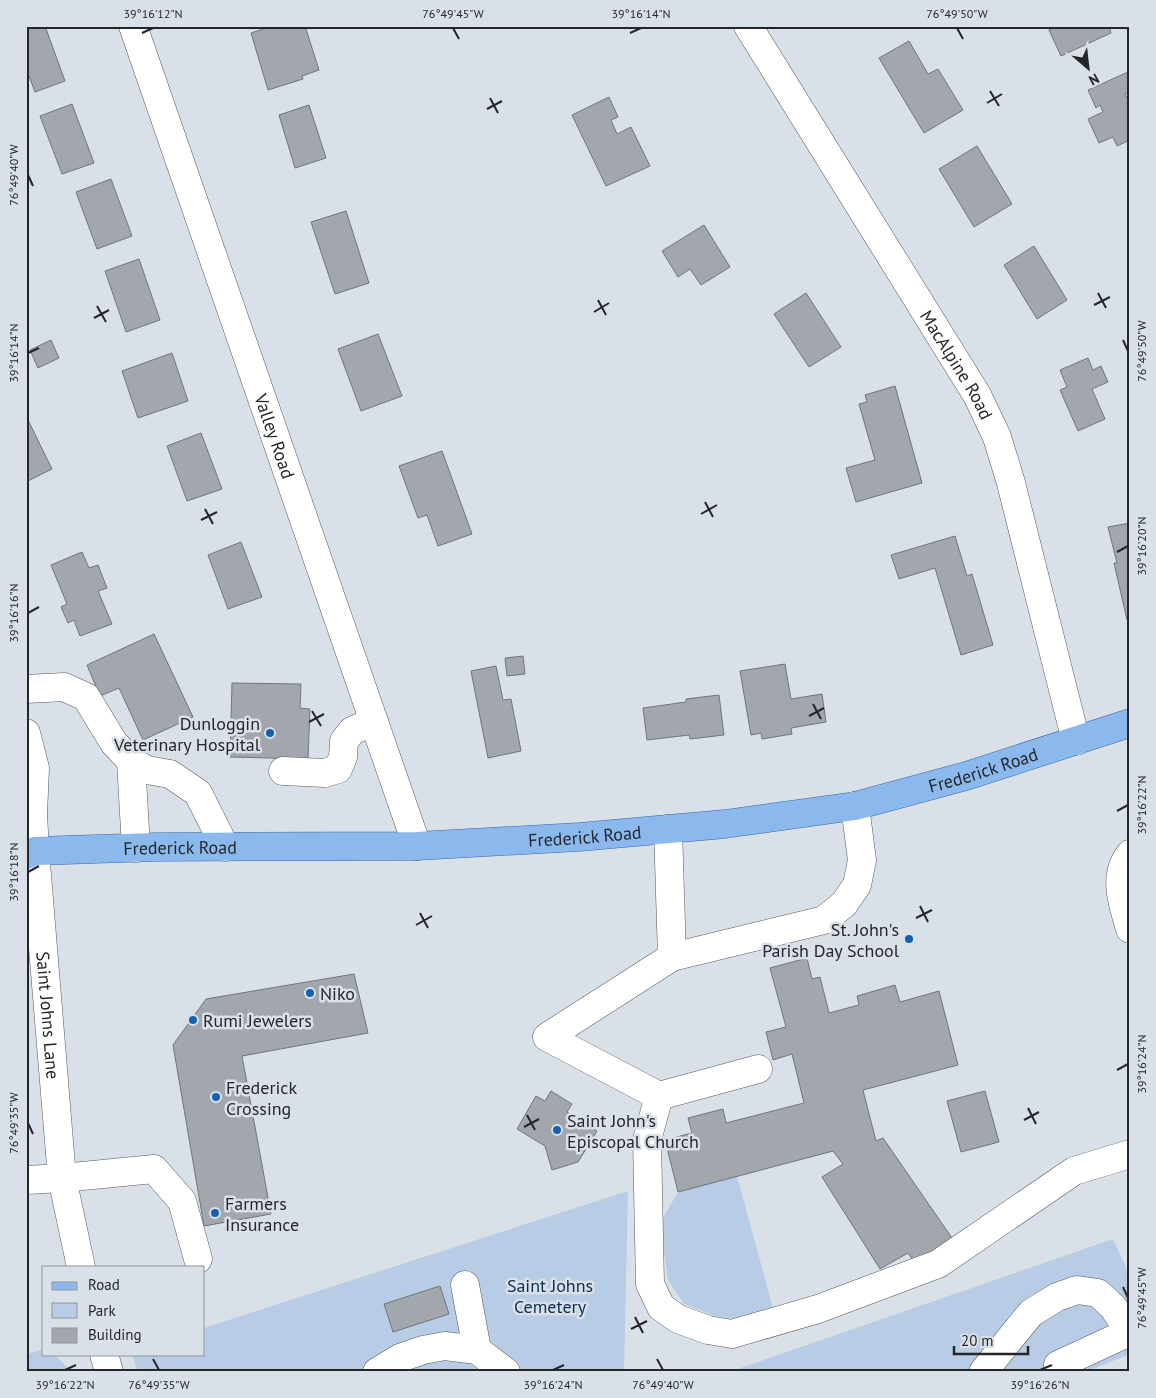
<svg xmlns="http://www.w3.org/2000/svg" width="1156" height="1398" font-family="'PT Sans',sans-serif">
	<style>
		.green { fill: #b8cce5 }
		.building { fill: #a1a7ad; stroke: #6f757b }
		.lines { fill: none; stroke-linecap: round; stroke-linejoin: round }
		.minor-casing { stroke: #54595f; stroke-width: 29 }
		.major-casing { stroke: #3468a2; stroke-width: 29 }
		.minor { stroke: #fff; stroke-width: 28 }
		.major { stroke: #8bb9ee; stroke-width: 28 }
		.ticks { fill: none; stroke: #242629; stroke-width: 2 }
		.poi-dot { fill: #1561b0; stroke: #dae0e8; stroke-width: 2 }
		.labels { text-anchor: middle; dominant-baseline: central; stroke-width: 5; stroke-linejoin: round; paint-order: stroke }
		.street-label { font-size: 18px; fill: #242629; stroke: #dae0e8 }
		.poi-label { font-size: 18px; fill: #242629; stroke: #dae0e8; text-anchor: start }
		.park-label { font-size: 18px; fill: #0c2d53; stroke: #dae0e8 }
		.neatline { fill: none; stroke: #242629; stroke-width: 2 }
		.ticks-label { font-size: 12px; text-anchor: middle; fill: #242629 }
	</style>
	<rect width="100%" height="100%" fill="#dae0e8"/>
	<!-- green -->
	<g class="green">
		<path d="M737,1176l37,136 -40,7 -19,-3 -31,-12 -16,-24 -8,-57 18,-31z"/>
		<path d="M628,1191l-4,181h-486l-6,-18h72v-26z"/>
		<path d="M1113,1239l17,38v77l-45,18h-356z"/>
		<path d="M41,1350l3,1v3c12,0 20,8 25,18h-43v-18z"/>
	</g>
	<!-- building -->
	<g class="building">
		<path d="M35,26h10l20,55 -30,11 -6,-16 -3,1v-48z"/>
		<path d="M272,26h33l14,44 -17,6 1,3 -35,11 -17,-57z"/>
		<path d="M1057,26h52l2,7 -50,23 -12,-26z"/>
		<path d="M909,41l19,33 10,-5 25,41 -39,23 -45,-75z"/>
		<path d="M1128,72l2,3v17l-5,2 5,10v36l-13,6 -4,-9 -14,6 -11,-24 15,-7 -3,-7 -4,3 -8,-18z"/>
		<path d="M609,97l9,20 -7,3 6,14 14,-7 19,39 -44,20 -34,-71z"/>
		<path d="M72,104l22,59 -32,11 -22,-58z"/>
		<path d="M309,105l17,53 -31,10 -16,-53z"/>
		<path d="M977,146l35,58 -38,23 -35,-58z"/>
		<path d="M111,179l21,57 -35,13 -21,-57z"/>
		<path d="M346,211l23,72 -34,11 -24,-72z"/>
		<path d="M704,225l26,42 -29,18 -11,-16 -12,8 -16,-26z"/>
		<path d="M1034,246l33,54 -30,19 -33,-54z"/>
		<path d="M139,259l21,61 -34,12 -21,-61z"/>
		<path d="M806,293l35,54 -32,20 -35,-53z"/>
		<path d="M378,334l24,62 -41,15 -23,-62z"/>
		<path d="M51,340l8,18 -21,10 -8,-18z"/>
		<path d="M172,353l16,48 -50,17 -16,-47z"/>
		<path d="M1088,358l5,12 8,-4 7,16 -16,7 13,30 -27,12 -18,-41 7,-3 -7,-17z"/>
		<path d="M895,386l27,97 -66,19 -10,-34 29,-8 -16,-56 8,-2 -2,-7z"/>
		<path d="M26,416l26,53 -26,13z"/>
		<path d="M201,433l21,56 -35,12 -20,-55z"/>
		<path d="M442,451l30,83 -34,12 -11,-31 -9,3 -19,-52z"/>
		<path d="M1130,523v96l-3,1 -13,-57h3l-9,-36z"/>
		<path d="M955,536l12,40 5,-2 21,71 -32,10 -26,-87 -36,11 -8,-24z"/>
		<path d="M241,542l21,55 -34,12 -20,-54z"/>
		<path d="M82,552l7,16 9,-3 9,23 -9,3 14,33 -32,12 -6,-16 -6,3 -7,-16 6,-3 -16,-39z"/>
		<path d="M154,634l39,83 -50,23 -24,-52 -19,8 -13,-31z"/>
		<path d="M523,656l2,18 -18,2 -2,-18z"/>
		<path d="M785,664l6,35 31,-5 4,28 -35,6 1,6 -30,5 -1,-6 -10,2 -11,-64z"/>
		<path d="M496,666l7,34 8,-1 10,52 -33,7 -17,-87z"/>
		<path d="M232,683l69,1 -1,24 10,1 -2,50 -78,-2z"/>
		<path d="M719,695l5,40 -34,4 -1,-4 -42,5 -4,-32 43,-6v-3z"/>
		<path d="M807,958l5,21 8,-2 9,36 30,-8 -2,-9 38,-11 5,17 39,-11 19,74 -95,25 13,51 7,-3 69,100 -37,25 -7,-10 -28,16 -58,-92 21,-13 -10,-13 -155,41 -13,-52 27,-7 -4,-15 35,-9 3,14 78,-20 -12,-49 -19,6 -7,-28 20,-5 -16,-59z"/>
		<path d="M354,974l14,59 -126,23 29,158 -67,12 -31,-181 33,-46z"/>
		<path d="M551,1091l21,13 -5,8 30,19 -19,31 -26,8 -7,-24 -28,-17 19,-33 9,5z"/>
		<path d="M985,1091l14,51 -38,10 -14,-51z"/>
		<path d="M440,1286l9,28 -56,18 -9,-28z"/>
	</g>
	<g class="lines">
		<defs>
			<g id="minor">
				<path id="s1" d="M133,26l284,820"/>
				<path id="s2" d="M748,26l229,369 20,42 14,46 65,258"/>
				<path d="M26,689l38,-2 22,10 28,46 17,18 16,9 23,4 28,19 27,54"/>
				<path id="s3" d="M26,733l9,35 -2,46 2,37 27,327 19,89"/>
				<path d="M131,761l5,87"/>
				<path d="M283,771l42,2 13,-4 5,-12 1,-16 8,-10 22,-10"/>
				<path d="M668,829l4,128"/>
				<path d="M1130,854c-18,22 -7,51 0,75"/>
				<path d="M758,1069l-99,27 -112,-59 125,-80 152,-37 20,-16 13,-19 5,-25 -7,-54"/>
				<path d="M659,1096l-12,44 3,144 11,23 17,12 30,11 24,4 86,-25 120,-45 136,-93 56,-17"/>
				<path d="M26,1180l36,-2 92,-9 28,32 16,58"/>
				<path d="M465,1285l12,65"/>
				<path d="M104,1354l5,18"/>
				<path d="M377,1372l23,-14 23,-8 22,-4 32,4 29,22"/>
				<path d="M983,1372l48,-59 26,-16 20,-7 21,3 15,14 10,15 2,12 -67,31"/>
			</g>
			<g id="major">
				<path id="s4" d="M26,855l9,-4 121,-4 261,-1 162,-9 146,-13 130,-18 111,-30 164,-53"/>
			</g>
		</defs>
		<!-- minor casing -->
		<use href="#minor" class="minor-casing"/>
		<!-- major casing -->
		<use href="#major" class="major-casing"/>
		<!-- minor -->
		<use href="#minor" class="minor"/>
		<!-- major -->
		<use href="#major" class="major"/>
	</g>
	<!-- ticks -->
	<path class="ticks" d="M453,28l6,11M957,28l6,11M142,33l11,-5M630,33l11,-5M990,91l9,15M490,98l8,15M987,103l15,-9M487,109l15,-8M28,175l5,11M1098,293l8,15M598,300l8,15M1094,305l16,-8M97,306l9,16M594,312l15,-9M94,318l15,-8M1123,340l5,11M28,353l11,-5M705,502l8,15M205,509l8,15M701,514l16,-9M201,520l16,-8M1117,552l11,-6M28,613l11,-6M813,704l8,15M312,711l9,15M809,716l15,-8M309,722l15,-8M1117,811l11,-6M28,872l11,-6M920,906l8,16M420,913l8,15M916,918l16,-8M416,925l16,-9M1117,1070l11,-6M1028,1108l8,16M527,1115l8,15M1024,1120l15,-8M28,1123l5,11M524,1127l15,-8M1123,1287l5,11M635,1317l8,16M631,1329l16,-8M153,1359l6,11M657,1359l6,11M65,1370l11,-5M553,1370l11,-5M1040,1370l12,-5"/>
	<!-- markers -->
	<g class="poi-dot">
		<circle cx="270" cy="733" r="5"/>
		<circle cx="909" cy="939" r="5"/>
		<circle cx="310" cy="993" r="5"/>
		<circle cx="193" cy="1020" r="5"/>
		<circle cx="216" cy="1097" r="5"/>
		<circle cx="557" cy="1130" r="5"/>
		<circle cx="215" cy="1213" r="5"/>
	</g>
	<g class="labels">
		<!-- street labels -->
		<g class="street-label">
			<text stroke="none"><textPath href="#s2" startOffset="398">MacAlpine Road</textPath></text>
			<text stroke="none"><textPath href="#s1" startOffset="434">Valley Road</textPath></text>
			<text stroke="none"><textPath href="#s4" startOffset="965">Frederick Road</textPath></text>
			<text stroke="none"><textPath href="#s4" startOffset="560">Frederick Road</textPath></text>
			<text stroke="none"><textPath href="#s4" startOffset="155">Frederick Road</textPath></text>
			<text stroke="none"><textPath href="#s3" startOffset="284">Saint Johns Lane</textPath></text>
		</g>
		<!-- poi labels -->
		<g class="poi-label">
			<text x="260" y="723" text-anchor="end">Dunloggin<tspan x="260" dy="21">Veterinary Hospital</tspan></text>
			<text x="899" y="929" text-anchor="end">St. John's<tspan x="899" dy="21">Parish Day School</tspan></text>
			<text x="320" y="993">Niko</text>
			<text x="203" y="1020">Rumi Jewelers</text>
			<text x="226" y="1087">Frederick<tspan x="226" dy="21">Crossing</tspan></text>
			<text x="567" y="1120">Saint John's<tspan x="567" dy="21">Episcopal Church</tspan></text>
			<text x="225" y="1203">Farmers<tspan x="225" dy="21">Insurance</tspan></text>
		</g>
		<!-- park labels -->
		<g class="park-label">
			<text x="550" y="1285">Saint Johns<tspan x="550" dy="21">Cemetery</tspan></text>
		</g>
	</g>
	<!-- border -->
	<rect width="1156" height="1398" fill="none" stroke="#dae0e8" stroke-width="55"/>
	<!-- legend -->
	<rect x="42" y="1266" width="162" height="90" fill="#dae0e8" stroke="#91969c"/>
	<rect x="52" y="1282" width="25" height="8" fill="#8bb9ee" stroke="#91969c"/>
	<text x="88" y="1290" font-size="15" fill="#242629">Road</text>
	<rect x="52" y="1303" width="25" height="15" fill="#b8cce5" stroke="#91969c"/>
	<text x="88" y="1316" font-size="15" fill="#242629">Park</text>
	<rect x="52" y="1328" width="25" height="15" fill="#a1a7ad" stroke="#91969c"/>
	<text x="88" y="1340" font-size="15" fill="#242629">Building</text>
	<!-- north arrow -->
	<g transform="translate(1088 68) rotate(152)" stroke="#dae0e8" stroke-width="4" paint-order="stroke">
	<path d="M0-4L9 19L0 12L-9 19Z" fill="#242629"/>
	<text y="-8" font-size="14" font-weight="bold" text-anchor="middle" fill="#242629">N</text>
	</g>
	<!-- scale -->
	<path d="M954 1346v8h74v-8" fill="none" stroke="#242629" stroke-width="2.5"/>
	<text x="961" y="1346" font-size="15" fill="#242629" stroke="#dae0e8" stroke-width="4" paint-order="stroke">20 m</text>
	<rect x="28" y="28" width="1100" height="1342" class="neatline"/>
	<g class="ticks-label">
		<text x="153" y="18">39°16'12"N</text>
		<text x="453" y="18">76°49'45"W</text>
		<text x="641" y="18">39°16'14"N</text>
		<text x="957" y="18">76°49'50"W</text>
		<text transform="translate(14 175) rotate(-90)" y="4">76°49'40"W</text>
		<text transform="translate(1142 351) rotate(-90)" y="4">76°49'50"W</text>
		<text transform="translate(14 353) rotate(-90)" y="4">39°16'14"N</text>
		<text transform="translate(1142 546) rotate(-90)" y="4">39°16'20"N</text>
		<text transform="translate(14 613) rotate(-90)" y="4">39°16'16"N</text>
		<text transform="translate(1142 805) rotate(-90)" y="4">39°16'22"N</text>
		<text transform="translate(14 872) rotate(-90)" y="4">39°16'18"N</text>
		<text transform="translate(1142 1064) rotate(-90)" y="4">39°16'24"N</text>
		<text transform="translate(14 1123) rotate(-90)" y="4">76°49'35"W</text>
		<text transform="translate(1142 1298) rotate(-90)" y="4">76°49'45"W</text>
		<text x="65" y="1389">39°16'22"N</text>
		<text x="159" y="1389">76°49'35"W</text>
		<text x="553" y="1389">39°16'24"N</text>
		<text x="663" y="1389">76°49'40"W</text>
		<text x="1040" y="1389">39°16'26"N</text>
	</g>
</svg>
